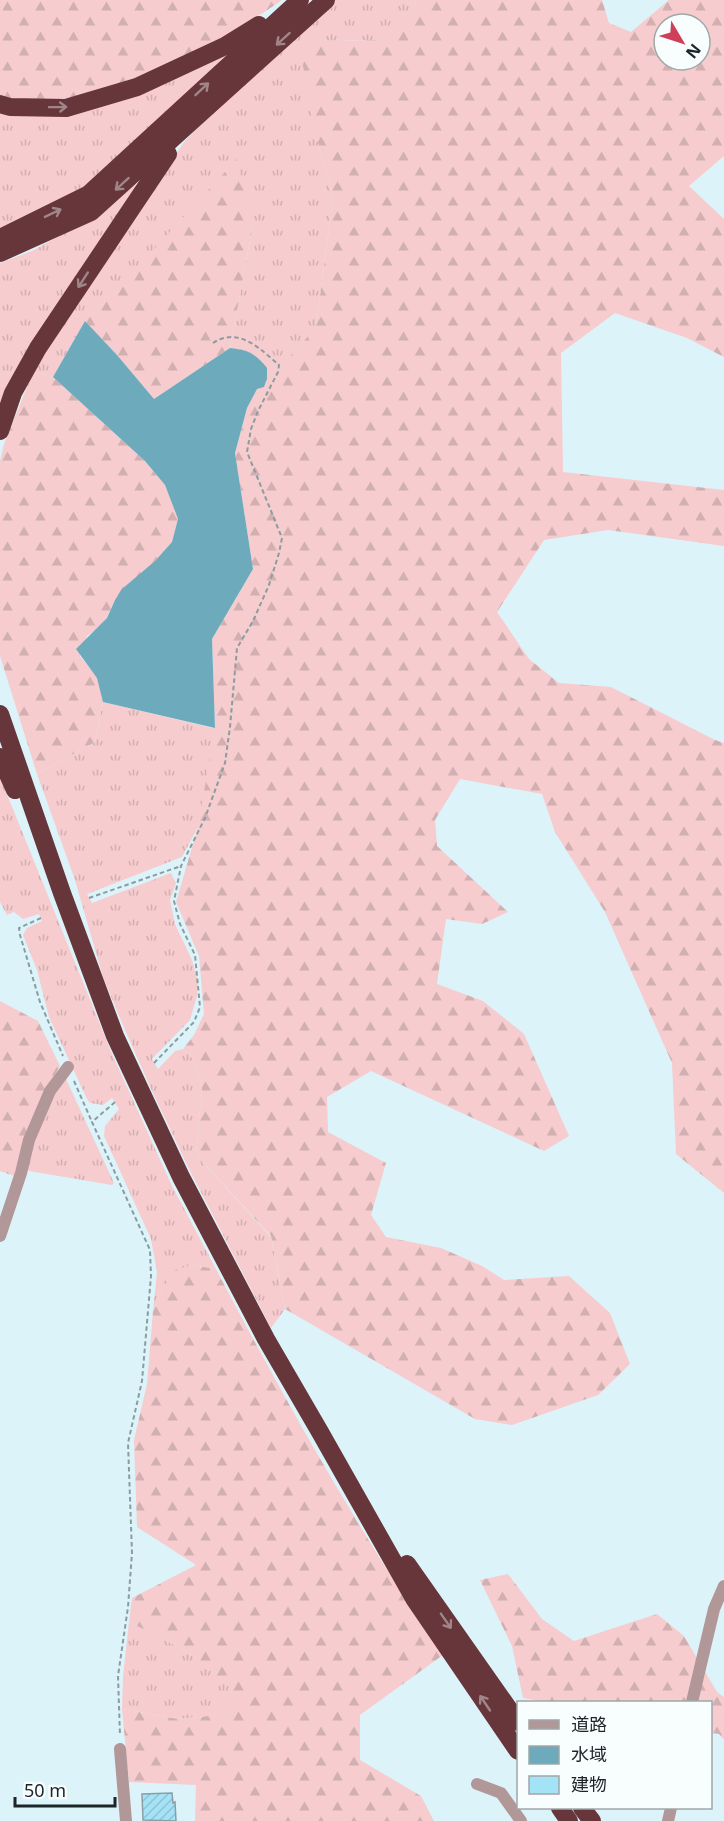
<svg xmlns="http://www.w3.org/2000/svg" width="724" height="1821" font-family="'Noto Sans','Noto Sans JP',sans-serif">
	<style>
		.grass { fill: url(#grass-tufts) }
		.forest { fill: url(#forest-firs); fill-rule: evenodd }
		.water { fill: #6caabc }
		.building { fill: url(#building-hatch); stroke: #8a9fa5; stroke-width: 1.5 }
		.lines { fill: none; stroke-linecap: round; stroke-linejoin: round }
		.path { stroke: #8b9ca1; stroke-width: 2; stroke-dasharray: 4.5 3; stroke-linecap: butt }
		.minor { stroke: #b19798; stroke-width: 12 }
		.motorway { stroke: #66363a; stroke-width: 18 }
		.oneway { stroke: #a08688 }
	</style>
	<defs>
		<pattern id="grass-tufts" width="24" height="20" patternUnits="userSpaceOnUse" patternTransform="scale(1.5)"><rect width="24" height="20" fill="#f6ccce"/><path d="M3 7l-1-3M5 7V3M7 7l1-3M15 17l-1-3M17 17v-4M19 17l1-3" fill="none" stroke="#d2afb1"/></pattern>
		<pattern id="forest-firs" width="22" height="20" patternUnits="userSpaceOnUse" patternTransform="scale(1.5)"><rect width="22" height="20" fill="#f6ccce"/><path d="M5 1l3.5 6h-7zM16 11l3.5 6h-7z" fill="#d2afb1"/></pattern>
		<pattern id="building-hatch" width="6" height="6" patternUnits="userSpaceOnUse" patternTransform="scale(1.5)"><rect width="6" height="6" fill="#a4e3f6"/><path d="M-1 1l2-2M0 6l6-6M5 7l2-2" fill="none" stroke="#8dc3d3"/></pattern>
	</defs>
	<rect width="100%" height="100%" fill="#dcf3fa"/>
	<!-- grass -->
	<g class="grass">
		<path d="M332,0h87l-36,40 -68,1 2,98 16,59 -17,129 -52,60c12,-26 -14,-36 -34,-39l23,-124 -147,77 -21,20 -32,56 -20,-5 20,-33 131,-197 34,-36z"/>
		<path d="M234,49l-142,132 -27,18 -65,32v-119l17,3z"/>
		<path d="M135,183l1,2 -6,12 -130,211v-145l32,-12 34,-19z"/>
		<path d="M103,702l114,27 -19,98 -16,30 -95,37 5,9 79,-30 5,10 -6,17 5,24 17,36 6,21 -1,15 -7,24 -38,39 6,10 17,-18 8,-2 7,4 12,33 -6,69 75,82 14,72 -14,19 -82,-159 -37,-78 -30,-68 -19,-46 -28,-97 -38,-106 58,-32z"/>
		<path d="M0,777l112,277 60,132 44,83 -25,-4 -29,24 -9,22 4,-39 -6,-33 -47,-103 1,-10 14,-17 -7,-11 -9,7 -13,-2 -3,-4 -38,-82 -12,-47 -14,-35 4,-7 15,-7 -3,-7 -16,5 -9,-7 -7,3 -7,-13z"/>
		<path d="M66,1079l48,104 -2,2 -83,-14 -2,-2 7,-31 19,-46z"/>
		<path d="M129,1622l56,28 48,39 -3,25 -52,5 -56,-10 1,-33z"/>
	</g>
	<!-- forest -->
	<g class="forest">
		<path d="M0,0h282c-64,45 -203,121 -282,96z"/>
		<path d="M419,0h183l7,23 22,9 38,-32h55v156l-35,30 35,33v138l-37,-19 -72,-25 -54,40 2,119 161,18v56l-116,-16 -64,10 -47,72 32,47 30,24 52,4 104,53 9,3v450l-48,-39 -4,-91 -67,-151 -50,-80 -13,-38 -82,-15 -25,41 2,26 71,66 -26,12 -36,-5 -9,65 46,17 41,33 45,102 -25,15 -173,-80 -44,26 1,35 58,31 -15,52 15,22 55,11 41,18 22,14 65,-4 41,37 20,51 -32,31 -86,30 -37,-6 -190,-110 -14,-73 -75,-81 6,-69 -12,-33 -7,-4 11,-14 10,-21 -5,-58 -23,-54 22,-75 17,-99 -3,-89 41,-70 -18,-116 12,-45 10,-19 7,-3 52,-59 17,-129 -16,-59 -15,-78 12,-20 69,-1zM664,24h36v36h-36z"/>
		<path d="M237,159l16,65 -23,124 -76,51 -37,-44 -32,-34 21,-20z"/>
		<path d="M33,372l20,5 92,84 20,24 13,34 -6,23 -17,19 -40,39 -8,17 -6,9 -14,10 -7,20 18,22 5,24 -8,40 -58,32 -37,-118v-195l4,-17z"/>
		<path d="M0,1001l38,20 22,45c-21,34 -36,71 -46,110l-14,-5z"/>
		<path d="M191,1265l25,4c69,132 143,263 227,386l-83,60v45l61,36 13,25h-239l1,-36 -67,-3 -7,-73 56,10 52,-5 2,-25 -47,-39 -56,-28 3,-24 64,-33 -59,-38 -3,-87 13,-56 6,-73 9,-22 13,-19z"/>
		<path d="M508,1574l34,45 32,22 83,-27 27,22 33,56 7,5v43l-5,-6 -8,-1 -1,-31h-165l-22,-4 -11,-52 -32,-66z"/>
	</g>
	<!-- water -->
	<path class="water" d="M85,321l32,34 37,44 76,-51c18,2 25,5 37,20v11l-3,8 -7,2 -10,19 -12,45 18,116 -41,70 3,89 -112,-26 -6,-24 -21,-29 31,-31 8,-18 7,-11 33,-28 17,-19 6,-23 -13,-34 -20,-24 -92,-84z"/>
	<!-- building -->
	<path class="building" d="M172,1793l1,10 2,-1 1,19 -33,-1 -1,-26z"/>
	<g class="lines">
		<!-- path -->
		<g class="path">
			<path d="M89,898l92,-32"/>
			<path d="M41,918l-22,10 1,7 20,67 23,54"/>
			<path d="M154,1063l40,-41 6,-15 -5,-52 -15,-31 -6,-23 7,-35 24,-48 20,-55 5,-36 7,-79 16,-27 16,-36 10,-32 3,-15 -35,-86 4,-23 7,-18 20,-39 1,-7c-19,-16 -40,-39 -66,-22"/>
			<path d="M74,1081l18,41"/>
			<path d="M115,1102l-23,20 58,128 1,26 -9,105 -14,62 4,110 -4,54 -10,69 2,60"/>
		</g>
		<!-- minor -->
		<g class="minor">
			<path d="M0,1236l21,-63 8,-33 21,-49 18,-24"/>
			<path d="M692,1702l22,-93 10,-23"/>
			<path d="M120,1749l6,72"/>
			<path d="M477,1784l24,9 20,28"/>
			<path d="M668,1821l3,-13"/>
		</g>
		<!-- motorway -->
		<g class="motorway">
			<path d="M0,104l10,3 56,1 71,-21 88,-41 34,-21"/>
			<path d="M0,238l89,-44 211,-194"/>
			<path d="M0,253l91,-41 235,-212"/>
			<path d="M0,431l13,-38 25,-45 130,-194"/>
			<path d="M0,714l62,179 53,143 66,141 85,162 54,93 95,168 103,151"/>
			<path d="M0,757l15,33"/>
			<path d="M407,1564l111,158"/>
			<path d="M560,1808l9,13"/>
			<path d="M582,1808l10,13"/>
		</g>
	</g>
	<!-- one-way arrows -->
	<defs><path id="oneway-shaft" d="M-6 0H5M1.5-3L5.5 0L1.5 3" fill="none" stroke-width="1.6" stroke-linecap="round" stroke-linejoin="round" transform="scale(1.5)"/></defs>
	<g class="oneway">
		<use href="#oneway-shaft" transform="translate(283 39) rotate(138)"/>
		<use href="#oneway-shaft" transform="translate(202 89) rotate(-43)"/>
		<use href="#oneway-shaft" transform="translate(58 107) rotate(-1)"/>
		<use href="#oneway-shaft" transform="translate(122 184) rotate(138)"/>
		<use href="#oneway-shaft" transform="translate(53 213) rotate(-26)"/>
		<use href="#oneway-shaft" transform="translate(83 280) rotate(123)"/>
		<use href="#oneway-shaft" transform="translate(446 1621) rotate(55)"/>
		<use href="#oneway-shaft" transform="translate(485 1703) rotate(-124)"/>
	</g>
	<!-- legend -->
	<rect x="517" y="1701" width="195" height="108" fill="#f8fdfe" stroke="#a0a7a8" stroke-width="1.5"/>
	<rect x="529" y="1720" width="30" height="9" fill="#b19798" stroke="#a0a7a8" stroke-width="1.5"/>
	<text x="571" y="1731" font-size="18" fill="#1c2527">道路</text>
	<rect x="529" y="1746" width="30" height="18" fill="#6caabc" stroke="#a0a7a8" stroke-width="1.5"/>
	<text x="571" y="1761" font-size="18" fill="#1c2527">水域</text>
	<rect x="529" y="1776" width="30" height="18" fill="#a4e3f6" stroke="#a0a7a8" stroke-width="1.5"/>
	<text x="571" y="1791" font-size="18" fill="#1c2527">建物</text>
	<!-- north arrow -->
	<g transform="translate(682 42) rotate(129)"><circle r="28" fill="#f8fdfe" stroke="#a0a7a8" stroke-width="1.5"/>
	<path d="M0-4.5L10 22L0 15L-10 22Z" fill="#cf3f59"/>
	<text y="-9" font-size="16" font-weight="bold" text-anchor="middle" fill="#1c2527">N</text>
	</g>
	<!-- scale -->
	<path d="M15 1797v9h100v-9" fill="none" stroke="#1c2527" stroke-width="3"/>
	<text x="24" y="1797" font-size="18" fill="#1c2527" stroke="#f8fdfe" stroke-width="4.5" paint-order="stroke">50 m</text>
</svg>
